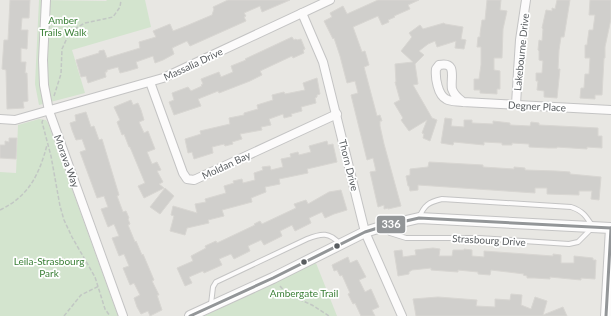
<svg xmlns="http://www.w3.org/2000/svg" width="611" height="316" font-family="Lato,sans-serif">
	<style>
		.green { fill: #d3e4ce }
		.building { fill: #d0cfcc; stroke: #d8d6d2 }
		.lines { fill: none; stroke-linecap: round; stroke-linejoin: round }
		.service-casing { stroke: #c4c4c4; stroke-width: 6 }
		.minor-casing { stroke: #c4c4c4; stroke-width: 10 }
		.tertiary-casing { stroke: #c4c4c4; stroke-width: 12 }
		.path { stroke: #c2c7c4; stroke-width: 1.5; stroke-dasharray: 4 2; stroke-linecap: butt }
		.service { stroke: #fcfbfb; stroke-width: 4 }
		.minor { stroke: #fcfbfb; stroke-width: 8 }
		.tertiary { stroke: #fcfbfb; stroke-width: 10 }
		.bus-1-casing { stroke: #fff; stroke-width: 6 }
		.bus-1 { stroke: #939698; stroke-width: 3 }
		.bus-dot { fill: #595d60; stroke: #fff; stroke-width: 1.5 }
		.labels { text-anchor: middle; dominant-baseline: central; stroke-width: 3.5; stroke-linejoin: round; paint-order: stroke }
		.park-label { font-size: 10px; fill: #3c8038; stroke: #fff }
		.street-label { font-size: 10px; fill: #595d60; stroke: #fff }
		.line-badge { stroke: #fff; stroke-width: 1.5 }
		.badge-label { font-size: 11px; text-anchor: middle; font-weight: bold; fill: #fff }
	</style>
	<rect width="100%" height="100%" fill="#e8e7e3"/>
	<!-- green -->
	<g class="green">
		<path d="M39,0l67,1 1,-1h38l6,27 -79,23 13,43 -46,12 -4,-21z"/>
		<path d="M39,119l7,1 2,3 70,193h-118v-144l16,1 2,-48z"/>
		<path d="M316,263l21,53h-133z"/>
	</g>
	<!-- building -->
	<g class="building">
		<path d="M10,0h20l-1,18h-7l-1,12h7l-1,19 -6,-1v14h5l-1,11h2l1,28 -5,1 1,6 -17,1 -1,-39 -4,-1 2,-29h4z"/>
		<path d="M228,0h62l-28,12 -2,-6 -16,7 2,3 -2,1 2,4 -56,25 -3,-5 -15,7 2,6 -11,6 -8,3 -2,-7 -17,6 2,6 -10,3 -8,2 -2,-6 -11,3v2h-2l1,5 -18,6 -2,-7 -5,1 -5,-17 23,-7v-2l5,-1 3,8 33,-10 -1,-6 17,-5 -3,-6 17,-7 3,7 13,-5 26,-11 2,-6 -1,-2z"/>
		<path d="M378,0h41l-11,5 2,4 -16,7 1,1 -7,3 1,2 -7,3 -4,-9 -25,11 9,25 3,-1 4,14 -5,2 13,49 3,-1 2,6h-2v5l4,18 17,62 -13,3v-1l-4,1v-4l-6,2 -8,-35 6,-1 -3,-13 -6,2 -16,-65 7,-2 -3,-12 -8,2 -7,-27 -6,-18 -1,1 -9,-18 8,-4 -2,-4 13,-7 4,8z"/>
		<path d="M487,0h14l-1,10 7,1 -4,18 -1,29h-8v12l6,1v18h-3v5l-17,-1v-3h-6v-11h5l2,-14v-18h-4l1,-10h2v-3l2,-14h3z"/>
		<path d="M557,0h13l-6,37h-3l-2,13 -1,19h2l-3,29 -13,-1v-6l-7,-1 1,-9h-2v-8h6l1,-12 -4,-1v-9l-1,-1 1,-10 3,1 1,-12 -1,-1 4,-18 6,1v-3l3,1z"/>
		<path d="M590,0h21v19l-6,28v11h-1l-2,37h-7v4l-15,-1 1,-10h3l1,-14h4l1,-16h-5v-13h2l2,-15h4l2,-15h-6z"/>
		<path d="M444,23l1,1 18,3 -2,12 5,1 -2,9 -9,-1 1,-7 -19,6 -2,-6 -7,3 -9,7 5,4 -9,9 3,20 -5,1 19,33 5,2 -7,21 -7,-3 1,-4 -2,-1 5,-13 -18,11 -8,-11 2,-2 -9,-15 6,-3 -5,-18h1l-1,-18 18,-2 -12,-11 11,-14 -3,-4 11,-8 3,4z"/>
		<path d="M292,37l2,3 2,-1 1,1 4,-1 4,10 -2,1 1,3 -11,5 -1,-2 -32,15 2,4 -12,6 -31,12 -1,-2 -20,8 3,7 -27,9 -5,-13 5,-2 -2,-7 16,-6 3,4 11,-5 -1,-1 2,-1 -2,-5 18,-7 2,5 12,-5 -2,-6 15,-6 -1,-1z"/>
		<path d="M317,78l3,16 -3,1v2l-2,1 1,5 -15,4 1,4 -11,3 1,2 -8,2 -1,-4 -14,5 2,6 -10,2 1,3 -22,4 2,5 -10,3 1,2 -8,2 -1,-2 -12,3 1,6 -19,6 -2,-7 -4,1 -3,-14 16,-5 -1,-3 30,-7 -1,-6 15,-3v-2l14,-4 -1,-4 16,-5 -1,-5 12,-3 1,2 20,-4 -2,-7z"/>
		<path d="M131,100l2,5 5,-2 3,7 3,10 -5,2 5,11 4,-2 7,18 -8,3 5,12 5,-2 4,8 -4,1 6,11 -4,2 5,4 -20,10 -6,-12 7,-3 -15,-36h-1l-5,-13 -2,1 -5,-13 3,-2 -6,-13z"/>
		<path d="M86,112l5,15 3,-1 5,14 3,-1 17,56 -2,1 6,16 3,-1 3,7 -1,1 2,5 -2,1 7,17 1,-1 6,14 1,-1 11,26 -2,1 7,14h-2l5,15 -12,6 -2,-5 -7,3 -4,-7 -3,-9 6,-3 -6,-12 -4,2 -7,-17 6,-2 -5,-12 -5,2 -7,-18 7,-2 -5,-12 -6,3 -7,-18 7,-2 -4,-11 -7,2 -17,-46 6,-2 -4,-11 -6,1 -4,-10 -2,-7 6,-2 -1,-6z"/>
		<path d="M445,118l7,1 -1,7 13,1v-7h8v3l21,1v-3l17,2v2l20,1 1,-4 8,1v2l59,3v8h4v12l-15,-1v2l-30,-2v1h-8l-20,-1v-3l-17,-1v2h-10v-2l-18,-1v3l-30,-3 -1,3 -12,-2z"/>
		<path d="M9,138h8l-1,21 -16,-1v-13h5v-4l4,1z"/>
		<path d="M327,141l1,4 5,-1 4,18 -30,7 1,4 -29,6 1,5 -15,3 1,5 -15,6 1,4 -30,8 2,6 -16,4 1,3 -22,5 -2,7 -15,-4 4,-15 -3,-1 2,-9 24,7 -2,-9 11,-2 -1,-3 21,-6 -2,-7 10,-3 -1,-2 9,-2 1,4 12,-3 -1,-7 9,-3 -1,-3 8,-1 1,4 12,-3 -2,-8 10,-2 -1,-3 8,-2 1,3 12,-3 -2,-6z"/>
		<path d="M429,162l54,3v2l31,2v-2l11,1v2l31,1 14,1v2l31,3 -2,23 -8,-1 1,-8h-13v4l-32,-1v-6h-12v5l-117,-8v5l-8,1 -1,-5h-1l-2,-10 4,-1v-6l18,-2z"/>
		<path d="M165,188l9,8 -14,18 -10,-7z"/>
		<path d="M341,190l6,20 -13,4 -9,4 -3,-6 -13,6 2,5 -16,8 -3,-6 -12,6 2,5 -18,9 -3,-5 -13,6 2,5 -16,8 -3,-5 -12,5 3,6 -18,8 -1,-2 -14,6 3,6 -7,3 -8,-18 16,-7 -2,-5 15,-8 -1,-2 11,-5 1,2 38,-18 -1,-1 6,-3 2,3 34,-16 -2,-4 12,-4 2,4 21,-12z"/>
		<path d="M433,248l7,1 -1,7h13l1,-6h11v-1l8,1v6l12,1v-6l69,5v-2l8,1v8h13v-7l19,2v2h3l-1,19 -14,-1v2l-31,-3v2l-15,-1h-8v-2l-4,-1 1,-1 -16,-2 -17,-2 -1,5 -12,-1v-2l-20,-2v2l-27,-2v-2l-19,2 -3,2v2l-11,2 -4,-25 8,-1 1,7 13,-2 -1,-5z"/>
		<path d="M348,257l2,6 7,-3 9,17 -7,3 6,12 6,-3 8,18 -7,3 3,6h-14l-6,-13 -2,1 -5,-10 2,-1 -8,-18 -2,1 -3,-6 -3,1 -2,-6z"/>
		<path d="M511,294l11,1 -1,10 10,4 4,-12 12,4 -4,14 20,-8 4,9h-151l-3,-17 25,-2 39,3 -1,6 19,1v-8l15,1z"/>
	</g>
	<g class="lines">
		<defs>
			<g id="service">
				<path d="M384,226l6,7 16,5h73l90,6 9,-2 15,-15c-7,-11 -10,-16 -22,-20l-129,-8c-13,3 -18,6 -23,19"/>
				<path d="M211,304l2,-17 3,-5 91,-43c15,-6 22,-7 33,5"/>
			</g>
			<g id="minor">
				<path d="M46,0l-3,60 1,25 5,26 74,205"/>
				<path d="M302,13l21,49 42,170 37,84"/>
				<path d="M150,82l33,91 4,6 7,1 143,-66"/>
				<path d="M463,102c-5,-4 -9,-7 -11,-13 -2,-10 6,-28 -13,-24l-3,4c-1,9 2,26 10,30 5,3 11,2 17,3l148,8"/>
				<path d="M516,104l4,-64 6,-40"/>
				<path d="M0,119l15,1 148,-42 167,-78"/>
			</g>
			<path id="tertiary" d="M190,316l83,-38 92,-46 19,-6 35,-8 192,10 -5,88"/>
		</defs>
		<!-- service casing -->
		<use href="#service" class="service-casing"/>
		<!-- minor casing -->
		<use href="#minor" class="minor-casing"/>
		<!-- tertiary casing -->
		<use href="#tertiary" class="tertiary-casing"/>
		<!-- path -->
		<g class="path">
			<path d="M54,96l7,-22 1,-25 6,-13 8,-8 9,-5 28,-6 7,-10 1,-7"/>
			<path d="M43,120l-1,2 9,34 9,50 4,14 8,17 23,40 10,32 5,7"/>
			<path d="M0,210c29,-14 39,-35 47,-65"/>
			<path d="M280,286l7,8 25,11 17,11"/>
			<path d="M64,316l17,-21 18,-9"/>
		</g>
		<!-- service -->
		<use href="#service" class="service"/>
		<!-- minor -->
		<use href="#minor" class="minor"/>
		<!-- tertiary -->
		<use href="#tertiary" class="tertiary"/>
		<defs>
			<g id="bus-1">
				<path d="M190,316l83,-38 92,-46 19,-6 35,-8 192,10"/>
				<path d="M606,316l5,-88"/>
			</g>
		</defs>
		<!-- bus-1 casing -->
		<use href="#bus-1" class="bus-1-casing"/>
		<!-- bus-1 -->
		<use href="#bus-1" class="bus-1"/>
	</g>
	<!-- markers -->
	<g class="bus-dot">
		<circle cx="337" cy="246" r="3.5"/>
		<circle cx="304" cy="262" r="3.5"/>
	</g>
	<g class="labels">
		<!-- park labels -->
		<g class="park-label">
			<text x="63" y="20">Amber<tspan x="63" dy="12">Trails Walk</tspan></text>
			<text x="49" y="261">Leila-Strasbourg<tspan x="49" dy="12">Park</tspan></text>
			<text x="304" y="293">Ambergate Trail</text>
		</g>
		<!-- street labels -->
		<g class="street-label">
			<text transform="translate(521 52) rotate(-84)">Lakebourne Drive</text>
			<text transform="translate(193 64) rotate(-25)">Massalia Drive</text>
			<text transform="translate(537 106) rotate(3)">Degner Place</text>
			<text transform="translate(67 161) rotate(70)">Morava Way</text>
			<text transform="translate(226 165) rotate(-25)">Moldan Bay</text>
			<text transform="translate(349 165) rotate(76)">Thorn Drive</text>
			<text transform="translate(489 240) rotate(3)">Strasbourg Drive</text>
		</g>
	</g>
	<rect class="line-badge" x="376" y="215" width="30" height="19" rx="4" fill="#939698"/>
	<g class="badge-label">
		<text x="391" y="228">336</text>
	</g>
</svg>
